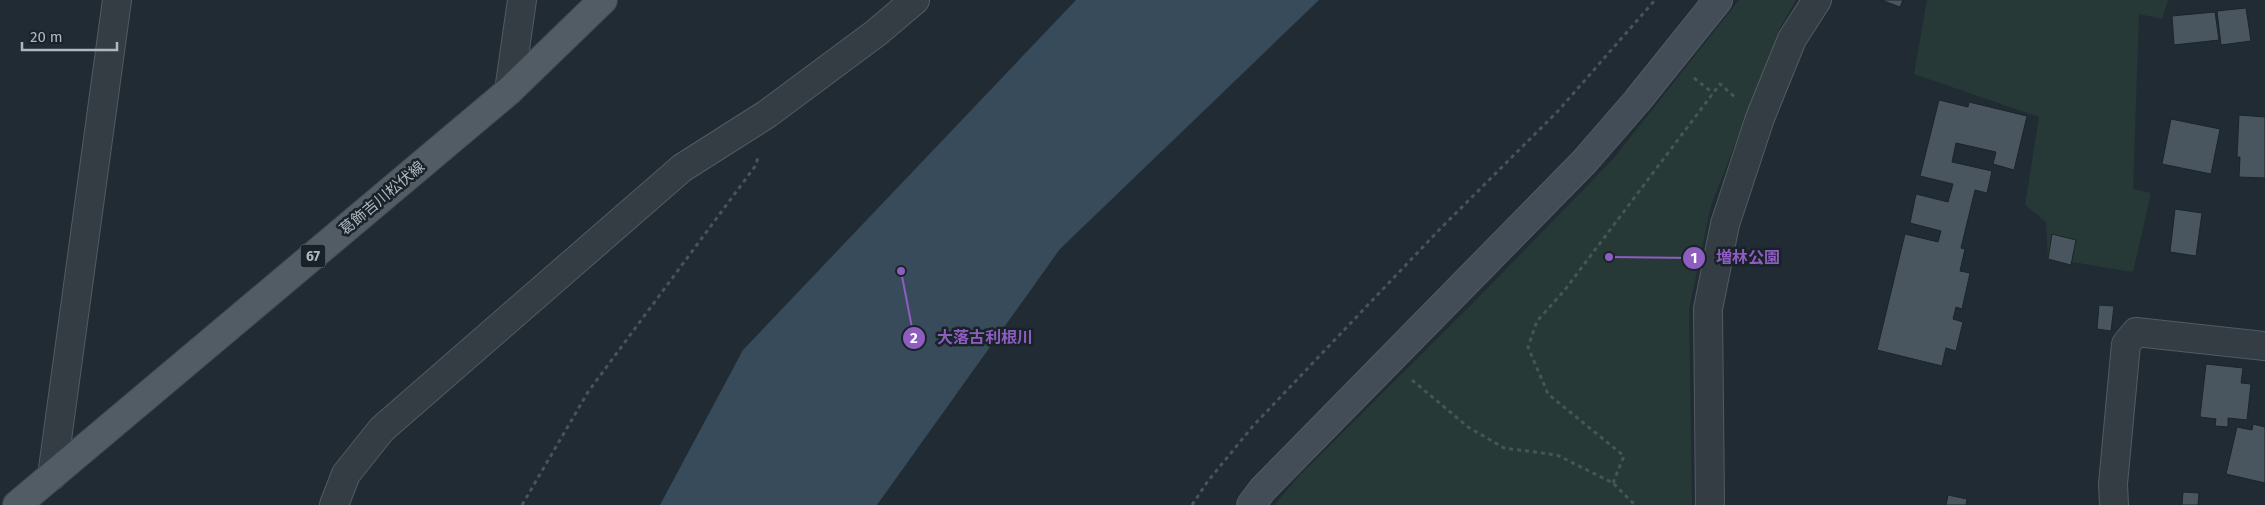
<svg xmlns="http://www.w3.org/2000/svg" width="2265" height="505" font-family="'Fira Sans','Noto Sans JP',sans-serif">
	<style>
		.green { fill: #263937 }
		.water { fill: #384b5b }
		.building { fill: #4a565f; stroke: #1c242b }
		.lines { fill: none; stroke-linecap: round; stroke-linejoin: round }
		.street-casing { stroke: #525b62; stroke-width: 30 }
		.secondary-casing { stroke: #525b62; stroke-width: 30 }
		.primary-casing { stroke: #3e464e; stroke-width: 30 }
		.path { stroke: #455656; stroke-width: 3; stroke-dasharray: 4 4; stroke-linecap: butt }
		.street { stroke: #343d44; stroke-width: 28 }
		.secondary { stroke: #434d57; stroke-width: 28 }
		.primary { stroke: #525c64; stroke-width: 28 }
		.labels { text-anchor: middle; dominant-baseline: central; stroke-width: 5; stroke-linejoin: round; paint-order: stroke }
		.shield { fill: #1a2229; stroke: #828b93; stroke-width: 1 }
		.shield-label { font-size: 14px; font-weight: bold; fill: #afb8c1 }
		.street-label { font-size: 15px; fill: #afb8c1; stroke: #1a2229 }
		.leader { fill: none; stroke: #8d5dc0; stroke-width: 2 }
		.callout-dot { fill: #8d5dc0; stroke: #1a2229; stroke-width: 2 }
		.mark-label { font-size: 15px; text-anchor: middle; font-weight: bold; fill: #fff }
		.callout-label { font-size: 16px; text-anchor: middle; font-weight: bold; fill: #8d5dc0; stroke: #1a2229; stroke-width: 5; stroke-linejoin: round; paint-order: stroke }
	</style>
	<rect width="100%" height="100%" fill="#212b34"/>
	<!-- green -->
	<g class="green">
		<path d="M1739,0h57l-16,28 -69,178 -22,103 3,196h-418l26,-30 169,-168 145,-149z"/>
		<path d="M1927,0h241l-6,19 -23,-5 -6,175 18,4 -18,79 -85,-14 -2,-36 -21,-17 14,-88 -125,-43z"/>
	</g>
	<!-- water -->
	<path class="water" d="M1076,0h243l-259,249 -183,256h-217l83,-155z"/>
	<!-- building -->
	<g class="building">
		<path d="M1881,0h22l-3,7z"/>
		<path d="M2246,8l5,33 -30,4 -4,-34z"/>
		<path d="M2215,12l4,28 -45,5 -2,-29z"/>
		<path d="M1939,100l29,7 1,-5 58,14 -13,54 -21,-6 3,-12 -40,-9 -4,19 40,9 -5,22 -12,-3 -14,58 4,1 -5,22 10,2 -8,36 -6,-2 -3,12 10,3 -7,29 -10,-3 -4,18 -65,-16 28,-116 33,8 3,-11 -31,-8 6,-29 32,8 5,-18 -33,-8z"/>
		<path d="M2239,115l26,2v61l-26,-1 1,-20h-3z"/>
		<path d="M2171,119l49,10 -9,45 -49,-10z"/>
		<path d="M2175,209l27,4 -6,43 -26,-4z"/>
		<path d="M2052,234l24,6 -5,25 -23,-6z"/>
		<path d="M2099,305l15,1 -3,25 -14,-2z"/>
		<path d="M2206,364l37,4 -2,15 10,1 -4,36 -19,-2v9l-13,-1 1,-7 -16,-2z"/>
		<path d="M2253,424l12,3v56l-39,-9 11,-47 15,3z"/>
		<path d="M2183,492l16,1 -1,12h-16z"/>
		<path d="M1948,495l19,4 -1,6h-20z"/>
	</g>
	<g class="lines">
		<defs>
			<g id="street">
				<path d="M509,91l13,-91"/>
				<path d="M52,476l65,-476"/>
				<path d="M334,505l12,-31 36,-45 300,-261 85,-54 109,-81 39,-33"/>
				<path d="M1710,505l-2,-196 17,-85 35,-106 32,-79 25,-39"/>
				<path d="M2114,505l-1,-21 13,-140 10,-12 129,14"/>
			</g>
			<path id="secondary" d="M1251,505l12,-16 321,-327 53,-61 81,-101"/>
			<path id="primary" d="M17,505l492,-414 94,-91"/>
		</defs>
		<!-- street casing -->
		<use href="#street" class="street-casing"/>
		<!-- secondary casing -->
		<use href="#secondary" class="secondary-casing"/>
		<!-- primary casing -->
		<use href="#primary" class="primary-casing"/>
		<!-- path -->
		<g class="path">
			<path d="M1694,78l19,15"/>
			<path d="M1412,380l56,47 36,21 53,7 56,28 22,22"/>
			<path d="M1613,483l11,-27 -76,-62 -20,-47 9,-26 27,-30 156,-207 16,14"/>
			<path d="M522,505l66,-113 168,-227 2,-8"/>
			<path d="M1192,505l16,-24 45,-55 187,-197 118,-118 97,-111"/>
		</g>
		<!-- street -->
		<use href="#street" class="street"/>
		<!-- secondary -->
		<use href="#secondary" class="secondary"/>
		<!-- primary -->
		<use href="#primary" class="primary"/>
	</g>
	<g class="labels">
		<!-- shield labels -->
		<rect class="shield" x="300.5" y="244.5" width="25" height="23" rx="4"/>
		<g class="shield-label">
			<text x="313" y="256">67</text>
		</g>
		<!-- street labels -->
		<g class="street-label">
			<text transform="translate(382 198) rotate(-40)">葛飾吉川松伏線</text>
		</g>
	</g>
	<!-- callouts -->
	<path class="leader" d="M1609 257L1694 258M901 271L914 338"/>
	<g class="callout-dot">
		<circle cx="1609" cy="257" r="5"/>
		<circle cx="901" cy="271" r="5"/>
		<circle cx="1694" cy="258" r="12"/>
		<circle cx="914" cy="338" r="12"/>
	</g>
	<g class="mark-label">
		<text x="1694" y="263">1</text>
		<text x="914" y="343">2</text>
	</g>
	<g class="callout-label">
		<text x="1748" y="263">増林公園</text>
		<text x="985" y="343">大落古利根川</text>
	</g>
	<!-- scale -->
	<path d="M22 42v8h95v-8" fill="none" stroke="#afb8c1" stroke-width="2.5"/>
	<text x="30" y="42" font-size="15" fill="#afb8c1" stroke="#1a2229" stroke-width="4" paint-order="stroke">20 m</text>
</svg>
